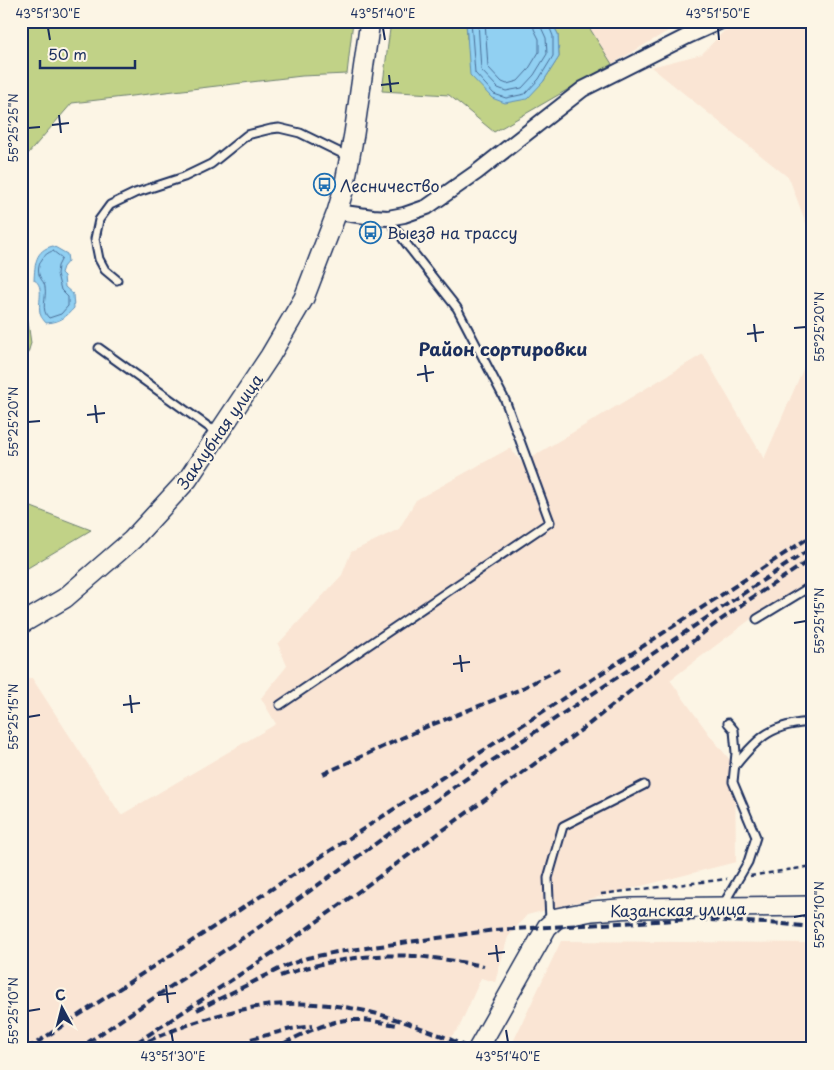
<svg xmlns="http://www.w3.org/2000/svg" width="834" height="1070" font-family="'Playpen Sans',sans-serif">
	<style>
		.built { fill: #fae5d4 }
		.green { fill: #c1d287; stroke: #6e8072 }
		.water { fill: #91d0f2; stroke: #6290b7 }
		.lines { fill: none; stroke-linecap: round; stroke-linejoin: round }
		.shore { stroke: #4a6f99; stroke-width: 1 }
		.service-casing { stroke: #1b2f5e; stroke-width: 11 }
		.minor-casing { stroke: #1b2f5e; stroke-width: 18 }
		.secondary-casing { stroke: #1b2f5e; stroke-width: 22 }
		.path { stroke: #1b2f5e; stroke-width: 2.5; stroke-dasharray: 5 4; stroke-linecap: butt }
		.service { stroke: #fcf5e5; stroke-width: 7 }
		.minor { stroke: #fcf5e5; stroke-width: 14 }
		.secondary { stroke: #fcf5e5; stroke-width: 19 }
		.rail { stroke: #1b2f5e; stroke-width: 4; stroke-dasharray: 8 4; stroke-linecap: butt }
		.ticks { fill: none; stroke: #1b2f5e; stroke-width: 2 }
		.labels { text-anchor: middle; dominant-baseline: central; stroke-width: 4.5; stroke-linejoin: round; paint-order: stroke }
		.poi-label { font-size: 16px; fill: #1b2f5e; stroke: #fcf5e5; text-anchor: start }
		.street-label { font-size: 16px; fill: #1b2f5e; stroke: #fcf5e5 }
		.neighbourhood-label { font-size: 18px; font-weight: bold; fill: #1b2f5e; stroke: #fcf5e5 }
		.neatline { fill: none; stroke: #1b2f5e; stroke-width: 2 }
		.ticks-label { font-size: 12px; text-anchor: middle; fill: #1b2f5e }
	</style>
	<rect width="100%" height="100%" fill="#fcf5e5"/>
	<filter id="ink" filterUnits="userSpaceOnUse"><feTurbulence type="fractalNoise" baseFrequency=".02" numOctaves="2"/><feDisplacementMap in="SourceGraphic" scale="10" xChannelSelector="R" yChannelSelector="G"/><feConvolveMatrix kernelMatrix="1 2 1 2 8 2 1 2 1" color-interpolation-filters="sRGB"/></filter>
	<g filter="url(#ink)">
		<!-- built -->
		<g class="built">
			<path d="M585,21h100l-73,43z"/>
			<path d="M745,21h68v221l-24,-64 -138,-111 51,-13 22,-23z"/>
			<path d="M813,346v233l-50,31 -93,70 41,57 24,29 1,96 -209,53 -19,22 -13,45 -14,-4 -22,50 -20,21h-418v-370l11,-1 89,137 155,-91 -15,-26 26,-32 -9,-22 64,-69 9,-23 48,-23 17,-29 94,-52 12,15 181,-109 61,105z"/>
			<path d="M561,941l252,2v106h-299v-9z"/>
		</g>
		<!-- green -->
		<g class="green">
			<path d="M21,21h332l-6,53 -45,2 -230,27 -51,59z"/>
			<path d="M391,21h75l1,18 76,43 16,-25 -1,-23 -7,-13h34l27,43 -118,68 -45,-37 -67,-4z"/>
			<path d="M21,274l10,69 -10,33z"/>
			<path d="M21,500l8,6 62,24 -70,42z"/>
		</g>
		<!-- water -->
		<g class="water">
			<path d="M466,21h85l7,13 1,23 -16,25 -16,17 -22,4 -13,-5 -22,-23z"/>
			<path d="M53,246l14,8 1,7 -5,6 -2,6 3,3 1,11 8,7 1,14c-9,10 -14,14 -28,15 0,0 -5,-6 -5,-7 -5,-11 5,-30 -7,-36 1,-16 1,-30 19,-34z"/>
		</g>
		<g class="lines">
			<!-- shore -->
			<g class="shore">
				<path d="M471,21l4,52 19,21 12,4 19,-4 14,-15 14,-23v-20l-6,-15"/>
				<path d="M478,21l3,49 17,18 8,3 16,-3 12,-13 13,-21 -1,-16 -5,-11 -1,-6"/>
				<path d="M485,21l3,46 14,15 5,2 11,-3 10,-11 11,-18v-13l-5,-10 -1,-8"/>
				<path d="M53,251l9,7 -4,8 -1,8 4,16 7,7v9l-7,8 -12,4c-9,-8 -2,-20 -4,-31 0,-4 -4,-7 -5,-10 -5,-10 3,-24 13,-26z"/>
			</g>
			<defs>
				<g id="service">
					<path d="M117,280l-12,-10 -6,-11 -4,-20 4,-19 11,-15 25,-12 49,-16 27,-13 36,-29 24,-6 8,-1 21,5 47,23"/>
					<path d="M99,348l118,85"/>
					<path d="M757,619l56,-34"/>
					<path d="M280,705l270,-183 -45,-122 -48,-92 -49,-62 -20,-28"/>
					<path d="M735,766c24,-30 37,-42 78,-44"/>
					<path d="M723,905l25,-43 8,-25 -23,-55 3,-29 -2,-23 -6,-7"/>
					<path d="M807,907l6,16"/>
					<path d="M550,920l-2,-42 15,-52 81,-41"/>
				</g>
				<path id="minor" d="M337,212l36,5 15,1 16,-3 23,-8 50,-35 106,-83 107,-54 31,-14"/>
				<g id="secondary">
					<path d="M21,624l44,-26 67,-58 56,-61 82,-123 34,-58 33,-86 7,-24 10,-54 16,-113"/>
					<path d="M478,1049l69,-122 10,-9 35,-7 40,-3 181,-2"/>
				</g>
			</defs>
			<!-- service casing -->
			<use href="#service" class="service-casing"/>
			<!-- minor casing -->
			<use href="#minor" class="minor-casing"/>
			<!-- secondary casing -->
			<use href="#secondary" class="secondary-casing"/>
			<!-- path -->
			<g class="path">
				<path d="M750,876l63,-10"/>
				<path d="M601,894l126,-15"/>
			</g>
			<!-- service -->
			<use href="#service" class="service"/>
			<!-- minor -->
			<use href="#minor" class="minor"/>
			<!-- secondary -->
			<use href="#secondary" class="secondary"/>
			<!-- rail -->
			<g class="rail">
				<path d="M323,774l103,-47 93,-37 40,-21"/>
				<path d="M280,976c43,-15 90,-23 135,-20 23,2 46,6 69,10"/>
				<path d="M197,1010l86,-43 24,-9 30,-6 158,-22 197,-11 91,5 30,3"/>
				<path d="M251,1039l40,-10 21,-3"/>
				<path d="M148,1041c96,-43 174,-51 273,-13 16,6 33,12 48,21"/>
				<path d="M27,1049l786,-514"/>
				<path d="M78,1049l187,-126 219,-157 329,-219"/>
				<path d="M127,1049l159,-105 298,-216 123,-98 37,-27 69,-45"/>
				<path d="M274,1049c19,-11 40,-21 61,-27 20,-5 43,0 63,3"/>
			</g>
		</g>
	</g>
	<!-- ticks -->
	<path class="ticks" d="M48,28l2,12M383,28l2,12M718,28l1,12M389,75l2,17M381,85l18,-2M59,115l2,18M52,125l17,-2M28,128l12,-1M754,324l2,18M794,328l12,-1M747,334l17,-2M425,365l2,17M417,375l17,-3M95,405l2,18M87,415l18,-2M28,422l12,-1M794,623l12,-2M460,655l2,17M453,664l17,-2M130,695l2,18M123,705l17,-2M28,717l12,-2M794,917l12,-2M496,945l2,17M488,954l17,-2M166,985l2,18M158,995l18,-2M28,1011l12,-2M171,1030l2,12M506,1030l2,12"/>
	<!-- icons -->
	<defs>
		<symbol id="bus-ring" viewBox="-11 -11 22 22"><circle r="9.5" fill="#fcf5e5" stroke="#1f6fb2" stroke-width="1.5"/><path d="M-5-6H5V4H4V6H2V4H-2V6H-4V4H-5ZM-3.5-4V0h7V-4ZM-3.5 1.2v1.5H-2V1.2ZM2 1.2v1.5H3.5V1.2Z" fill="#1f6fb2"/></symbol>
	</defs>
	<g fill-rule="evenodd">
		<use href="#bus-ring" x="312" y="172" width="25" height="25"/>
		<use href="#bus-ring" x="358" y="220" width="25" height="25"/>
	</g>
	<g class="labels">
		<!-- poi labels -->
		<g class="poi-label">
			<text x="340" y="185">Лесничество</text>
			<text x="387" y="232">Выезд на трассу</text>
		</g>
		<!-- street labels -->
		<g class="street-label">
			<text transform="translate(219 431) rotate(-55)">Заклубная улица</text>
			<text transform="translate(678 909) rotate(-1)">Казанская улица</text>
		</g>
		<!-- neighbourhood labels -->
		<g class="neighbourhood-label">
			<text x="503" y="348">Район сортировки</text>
		</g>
	</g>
	<!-- margin -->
	<rect width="834" height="1070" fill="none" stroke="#fcf5e5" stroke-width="55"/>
	<!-- north arrow -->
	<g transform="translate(62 1008) rotate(353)" stroke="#fcf5e5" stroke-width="4" paint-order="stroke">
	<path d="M0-4L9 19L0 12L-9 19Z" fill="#1b2f5e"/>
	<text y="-8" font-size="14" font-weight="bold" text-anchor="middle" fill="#1b2f5e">С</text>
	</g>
	<!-- scale -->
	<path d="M40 60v8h95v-8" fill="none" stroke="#1b2f5e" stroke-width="2.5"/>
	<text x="48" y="60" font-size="15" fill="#1b2f5e" stroke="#fcf5e5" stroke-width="4" paint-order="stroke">50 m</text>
	<rect x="28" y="28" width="778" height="1014" class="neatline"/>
	<g class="ticks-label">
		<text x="48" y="18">43°51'30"E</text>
		<text x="383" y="18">43°51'40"E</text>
		<text x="718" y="18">43°51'50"E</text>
		<text transform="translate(14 128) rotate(-90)" y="4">55°25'25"N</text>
		<text transform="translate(820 327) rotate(-90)" y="4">55°25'20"N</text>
		<text transform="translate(14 422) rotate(-90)" y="4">55°25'20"N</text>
		<text transform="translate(820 621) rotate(-90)" y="4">55°25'15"N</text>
		<text transform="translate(14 717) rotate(-90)" y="4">55°25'15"N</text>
		<text transform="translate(820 915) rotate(-90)" y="4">55°25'10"N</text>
		<text transform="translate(14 1011) rotate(-90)" y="4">55°25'10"N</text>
		<text x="173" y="1061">43°51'30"E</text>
		<text x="508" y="1061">43°51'40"E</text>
	</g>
</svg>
